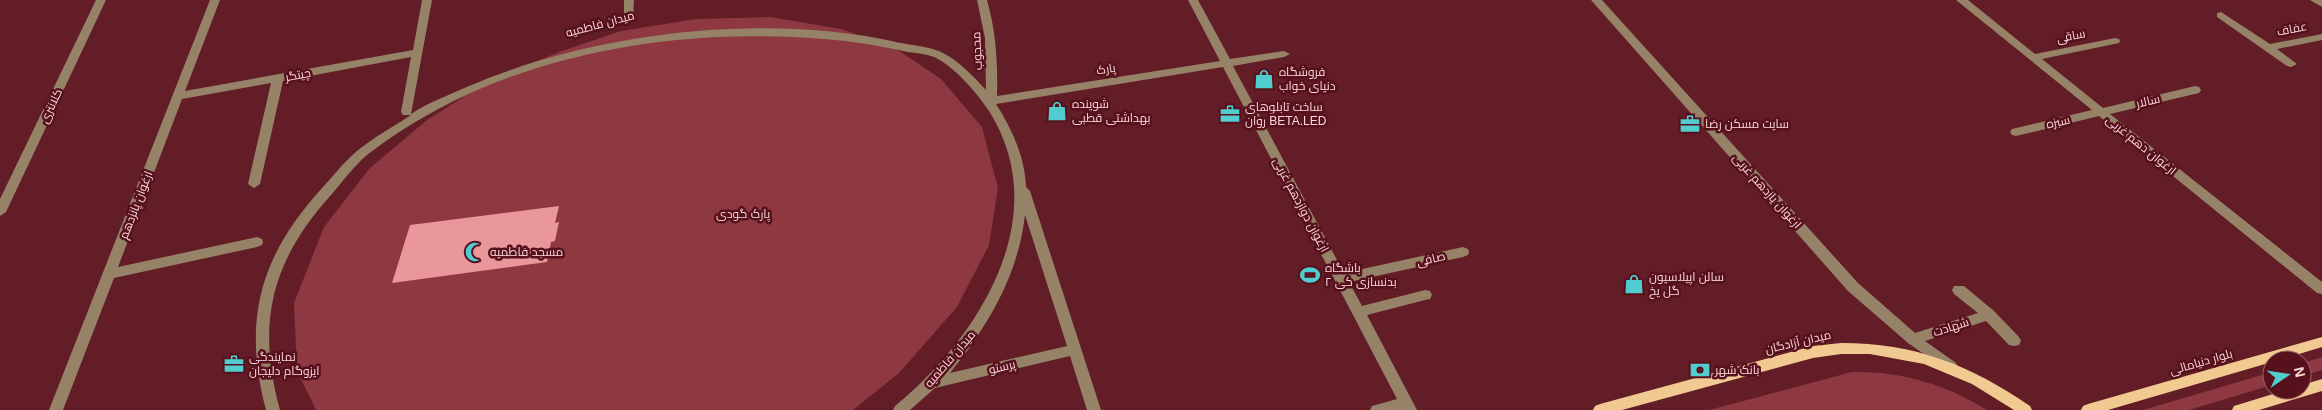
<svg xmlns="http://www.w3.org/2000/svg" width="2322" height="410" font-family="Arial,Cairo,sans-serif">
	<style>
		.green { fill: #8e3841 }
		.building { fill: #e9979a }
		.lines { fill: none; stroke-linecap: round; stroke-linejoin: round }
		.minor { fill: #958267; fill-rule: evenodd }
		.major { fill: #f1ca91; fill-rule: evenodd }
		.labels { text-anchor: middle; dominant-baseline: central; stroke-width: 5; stroke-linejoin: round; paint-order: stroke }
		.street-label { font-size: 12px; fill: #fcd8d9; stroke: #56111c }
		.poi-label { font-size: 12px; fill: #fcd8d9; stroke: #56111c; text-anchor: start }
		.park-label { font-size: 12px; fill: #f3d4d4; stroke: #56111c }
	</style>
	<rect width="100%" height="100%" fill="#621d26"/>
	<!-- green -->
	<g class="green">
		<path d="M770,17l71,12 54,19 46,31 41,48 16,61 -9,57 -32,62 -58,66 -46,37h-537l-19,-39 -3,-68 30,-76 46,-59 57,-48 62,-39 70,-29 62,-21 75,-12z"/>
		<path d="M2322,357v13l-20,6v-13z"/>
		<path d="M1852,372c49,-1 93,12 135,38h-278z"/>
		<path d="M2272,372v13l-83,25h-46z"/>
	</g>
	<!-- building -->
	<path class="building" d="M559,206l-4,17 4,-1 -4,19 -4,1 -4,20 -155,21 18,-58z"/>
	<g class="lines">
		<!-- minor -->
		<g class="minor">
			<path d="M96,0h10l-100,212 -6,4v-17z"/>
			<path d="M210,0h10l-35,91 228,-41 9,-50h10l-21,114c18,-12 38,-19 58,-28 124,-53 290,-73 423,-45 14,4 39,5 51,12 16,8 31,24 43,37l-1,-52 -8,-38h10c9,32 11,63 10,96l223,-35 -32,-61h10l32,59 54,-8 6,3 -6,3 -51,9 111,207 119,-26 5,2 1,3 -1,3 -5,2 -114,25 13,24 63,-16 5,1 2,4 -2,4 -5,1 -58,15 50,95h-47l2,-4 25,-7 -174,-332 -227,37c16,25 29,53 30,83l4,4 71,219h-14l-17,-54 -135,32 -25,22h-17l2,-4c83,-68 161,-189 94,-295 -11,-17 -36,-46 -55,-54 -8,-3 -18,-4 -26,-5 -28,-6 -55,-11 -84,-13 -157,-13 -329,17 -457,116 -13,11 -24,26 -35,39 -61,67 -76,129 -52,216h-14c-24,-91 -6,-154 57,-223 11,-12 22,-26 34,-36 17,-14 36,-24 54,-36h-8l-2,-3 10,-55 -128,24 -23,103 -6,4 -6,-4 23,-101 -89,16 -64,168 139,-30 5,2 1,3 -1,3 -5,2 -143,31 -51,132h-14zM1025,215l42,131 -117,27c38,-47 68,-97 75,-158z"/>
			<path d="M624,0h10l-1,17 -4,1 -5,-3z"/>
			<path d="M1591,0h11l256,283 57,50 63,-20 -24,-19 -2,-4 2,-4h10l30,25 25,26 2,4 -2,4 -5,1 -5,-1 -23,-24 -61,20 31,22 2,4 -2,4 -5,2 -43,-30 -60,-52z"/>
			<path d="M1956,0h12l67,54 80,-16 4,1 1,2 -1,2 -77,16 61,49 92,-22 4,1 2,3 -2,3 -89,21 212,168v12l-5,-1 -218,-177 -83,20 -4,-1 -2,-3 2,-3 80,-19z"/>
			<path d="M2310,0h12v7z"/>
			<path d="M2221,12l49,32 52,-10v6l-45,9 20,15 -6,3 -4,-1 -70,-49v-4z"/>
		</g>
		<!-- major -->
		<g class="major">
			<path d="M2322,337v10l-43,13h-7v2l-164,48h-27l2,-4 5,-2z"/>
			<path d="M1841,343c74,0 129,22 189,63l2,4h-18l-42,-26 -48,-20 -54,-10h-29l-28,4 -191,52h-29l2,-4 5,-2 213,-58z"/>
			<path d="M2322,379v12l-63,19h-27l2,-4 52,-16h16v-5z"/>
		</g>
	</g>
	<!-- icons -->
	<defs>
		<symbol id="shop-bare" viewBox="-9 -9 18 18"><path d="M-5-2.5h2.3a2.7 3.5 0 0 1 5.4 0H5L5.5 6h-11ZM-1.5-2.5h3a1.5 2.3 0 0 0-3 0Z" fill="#52cdcf" stroke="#56111c" stroke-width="2.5" paint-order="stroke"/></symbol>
		<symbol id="office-bare" viewBox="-9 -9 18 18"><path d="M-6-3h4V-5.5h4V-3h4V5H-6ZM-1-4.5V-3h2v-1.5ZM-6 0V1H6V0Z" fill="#52cdcf" stroke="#56111c" stroke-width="2.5" paint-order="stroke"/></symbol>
		<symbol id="mosque-bare" viewBox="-9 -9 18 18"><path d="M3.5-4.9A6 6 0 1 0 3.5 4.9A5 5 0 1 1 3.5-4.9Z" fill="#52cdcf" stroke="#56111c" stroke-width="2.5" paint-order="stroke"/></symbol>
		<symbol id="stadium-bare" viewBox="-9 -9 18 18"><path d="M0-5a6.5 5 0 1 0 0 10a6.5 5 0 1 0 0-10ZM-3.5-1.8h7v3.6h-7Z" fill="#52cdcf" stroke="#56111c" stroke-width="2.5" paint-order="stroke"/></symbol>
		<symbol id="bank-bare" viewBox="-9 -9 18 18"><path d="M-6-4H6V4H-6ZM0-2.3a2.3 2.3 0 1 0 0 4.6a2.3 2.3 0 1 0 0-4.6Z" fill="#52cdcf" stroke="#56111c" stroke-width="2.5" paint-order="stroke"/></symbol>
	</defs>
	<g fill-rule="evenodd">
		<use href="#shop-bare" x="1250" y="65" width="28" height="28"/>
		<use href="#shop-bare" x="1043" y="97" width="28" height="28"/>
		<use href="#office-bare" x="1216" y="100" width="28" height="28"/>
		<use href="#office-bare" x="1676" y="110" width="28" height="28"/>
		<use href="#mosque-bare" x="461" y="238" width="28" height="28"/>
		<use href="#stadium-bare" x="1296" y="261" width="28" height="28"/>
		<use href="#shop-bare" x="1620" y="270" width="28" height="28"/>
		<use href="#office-bare" x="220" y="350" width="28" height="28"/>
		<use href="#bank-bare" x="1686" y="356" width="28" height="28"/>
	</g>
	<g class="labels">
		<!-- street labels -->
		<g class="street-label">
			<text transform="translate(600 24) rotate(-15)">میدان فاطمیه</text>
			<text transform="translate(2292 29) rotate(-11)">عفاف</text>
			<text transform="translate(2071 36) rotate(-11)">ساقی</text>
			<text transform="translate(977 51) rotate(-93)">محجوب</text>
			<text transform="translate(1106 69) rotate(-9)">پارک</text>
			<text transform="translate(298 75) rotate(-10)">چیتگر</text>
			<text transform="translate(2148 101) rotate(-13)">سالار</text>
			<text transform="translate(51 106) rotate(-65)">کلانتری</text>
			<text transform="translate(2058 122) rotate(-13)">سبزه</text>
			<text transform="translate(2141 145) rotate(39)">ارغوان دهم غربی</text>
			<text transform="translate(1767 191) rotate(48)">ارغوان یازدهم غربی</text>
			<text transform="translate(136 205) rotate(-69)">ارغوان پانزدهم</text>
			<text transform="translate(1301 205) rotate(62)">ارغوان دوازدهم غربی</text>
			<text transform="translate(1431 259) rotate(-13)">صافی</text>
			<text transform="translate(1951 327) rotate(-18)">شهادت</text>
			<text transform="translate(1798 342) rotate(-13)">میدان آزادگان</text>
			<text transform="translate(950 359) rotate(-49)">میدان فاطمیه</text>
			<text transform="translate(2201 362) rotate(-16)">بلوار دنیامالی</text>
			<text transform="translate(1002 367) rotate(-13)">پرستو</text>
		</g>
		<!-- poi labels -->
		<g class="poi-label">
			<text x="1279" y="72">فروشگاه<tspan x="1279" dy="14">دنیای خواب</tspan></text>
			<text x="1072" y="104">شوینده<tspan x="1072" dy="14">بهداشتی قطبی</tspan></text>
			<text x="1245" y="107">ساخت تابلوهای<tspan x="1245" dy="14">روان BETA.LED</tspan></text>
			<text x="1705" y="124">سایت مسکن رضا</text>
			<text x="490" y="252">مسجد فاطمیه</text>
			<text x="1325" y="268">باشگاه<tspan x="1325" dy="14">بدنسازی کی ۲</tspan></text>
			<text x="1649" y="277">سالن اپیلاسیون<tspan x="1649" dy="14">گل یخ</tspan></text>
			<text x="249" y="357">نمایندگی<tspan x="249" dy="14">ایزوگام دلیجان</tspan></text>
			<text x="1715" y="370">بانک شهر</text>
		</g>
		<!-- park labels -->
		<g class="park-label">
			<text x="743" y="214">پارک گودی</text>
		</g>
	</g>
	<!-- north arrow -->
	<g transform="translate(2287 375) rotate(77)"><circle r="24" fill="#56111c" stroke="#986168"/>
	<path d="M0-4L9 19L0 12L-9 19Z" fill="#52cdcf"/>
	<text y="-8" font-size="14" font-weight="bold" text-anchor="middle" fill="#fcd8d9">N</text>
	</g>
</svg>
